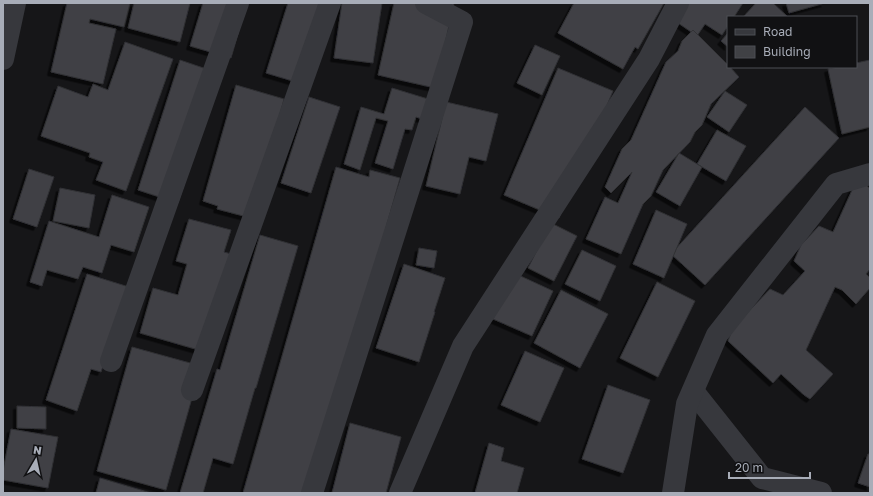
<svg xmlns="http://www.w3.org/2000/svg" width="873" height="496" font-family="'Golos Text',sans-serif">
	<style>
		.building { fill: #404145; stroke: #303034; filter: url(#shadow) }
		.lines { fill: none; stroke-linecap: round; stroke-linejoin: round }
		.street { stroke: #37383d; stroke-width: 22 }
	</style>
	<defs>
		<filter id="shadow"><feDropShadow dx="-3.5" dy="3.5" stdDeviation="0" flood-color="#0009"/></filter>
	</defs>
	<rect width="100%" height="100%" fill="#161618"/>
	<!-- building -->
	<g class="building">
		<path d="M67,3h63l-6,24 -34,-8 -1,4 27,6 -13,55 -52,-12z"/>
		<path d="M134,3h56l-10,39 -52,-14z"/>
		<path d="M203,3h44l-16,55 -41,-12z"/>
		<path d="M288,3h30l3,1 -25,78 -30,-9z"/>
		<path d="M342,3h40l-9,60 -39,-5z"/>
		<path d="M394,3h60l-19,85 -57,-13z"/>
		<path d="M574,3h90l-26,46 -3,-2 -12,22 -65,-36z"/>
		<path d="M676,3h67l-9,14h-6v9l-6,9 -17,-11 -8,12 -29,-20z"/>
		<path d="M756,3h17l15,14h-45z"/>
		<path d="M786,3h39l-36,10z"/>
		<path d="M693,30l35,35v2h2l9,10 -28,27 -9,21 -7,7 -5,10 -27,28 -12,26 -8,8 -22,50 -35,-15 19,-42 13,6 14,-31 -21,21 -6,-6 17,-38 9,-9 35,-78 12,-11 4,-10z"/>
		<path d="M728,33v14l-7,-6z"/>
		<path d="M125,42l48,17 -47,132 -30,-11 7,-18 -14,-5 1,-4 -49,-17 17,-50 30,11 5,-13 15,6z"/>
		<path d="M535,45l25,11 -18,39 -25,-12z"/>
		<path d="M180,60l41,14 -43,129 -40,-13z"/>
		<path d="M870,60v67l-28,7 -14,-65 10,-2h18v-4z"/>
		<path d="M558,68l55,23 -54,127 -55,-23z"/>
		<path d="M236,85l48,14 -33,119 -34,-9 1,-3 -15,-5z"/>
		<path d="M392,88l36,11 -6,20 -6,-2 -4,13 -7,-1 -12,40 -18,-6 13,-42 -12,-3 -16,52 -16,-6 17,-57 23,7z"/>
		<path d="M725,91l22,14 -18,27 -22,-15z"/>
		<path d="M309,97l31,10 -29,86 -30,-10z"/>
		<path d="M446,102l52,12 -12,47 -17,-4 -9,37 -34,-8z"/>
		<path d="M805,107l34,31 -134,147 -34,-31z"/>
		<path d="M717,130l29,16 -20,35 -29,-17z"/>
		<path d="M679,153l23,14 -22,39 -24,-14z"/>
		<path d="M336,167l33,10 1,-7 30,8 -21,74 -65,241h-71z"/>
		<path d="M29,169l25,8 -17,50 -24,-8z"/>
		<path d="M861,180l9,9v80l-4,5 4,4v10l-14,16 -14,-14 -7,-3 -29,63 27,24 -23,25 -6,-4 -23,-21 -8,9 -45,-42 5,-13 37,-39 13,6 22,-24 -11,-10 7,-16 18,-19 14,6 20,-44z"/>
		<path d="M60,188l35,7 -6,33 -36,-7z"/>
		<path d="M112,195l37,12 -15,45 -23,-7 -9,28 -19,-6 -5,12 -31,-9 -5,16 -12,-4 19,-61 50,16z"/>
		<path d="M656,210l31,14 -23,54 -31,-14z"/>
		<path d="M189,219l42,11 -7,22 14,4 -29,97 -69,-20 13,-45 25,7 9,-31 -11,-3z"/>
		<path d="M551,223l26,13 -23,45 -26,-13z"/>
		<path d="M260,235l38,11 -42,142h-1l-22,76 -20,-6 -10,35h-23l37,-124 3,1z"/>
		<path d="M419,248l18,3 -3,17 -18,-3z"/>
		<path d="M582,250l34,16 -16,35 -35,-17z"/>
		<path d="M404,264l41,14 -11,34h1l-16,50 -43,-14z"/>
		<path d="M514,273l39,18 -21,45 -39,-17z"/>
		<path d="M87,274l42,13 -28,85 -10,-3 -14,42 -31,-11z"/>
		<path d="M657,282l38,19 -37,76 -38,-19z"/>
		<path d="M561,290l47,24 -28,54 -46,-25z"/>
		<path d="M132,347l69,19 -35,124 -69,-19z"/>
		<path d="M525,351l39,17 -24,54 -39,-17z"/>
		<path d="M608,385l42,15 -27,73 -41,-14z"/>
		<path d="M17,406l29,1v22l-29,-1z"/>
		<path d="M350,423l51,14 -15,56h-54z"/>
		<path d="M11,429l47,8 -10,51 -45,-8v-9z"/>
		<path d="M489,443l15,5 -3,13 23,7 -7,25h-42z"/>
		<path d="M868,454h2v33l-12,-4z"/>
		<path d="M100,478l51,15h-55z"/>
	</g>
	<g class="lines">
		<!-- street -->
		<g class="street">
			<path d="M3,59l12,-56"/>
			<path d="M111,361l127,-358"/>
			<path d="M192,390l138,-387"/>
			<path d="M693,391l69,87 59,15"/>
			<path d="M312,493l150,-471 -36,-19"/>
			<path d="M400,493l63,-147 186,-287 29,-56"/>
			<path d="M673,493l14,-89 30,-69 119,-151 34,-10"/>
		</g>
	</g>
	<!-- border -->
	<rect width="873" height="496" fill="none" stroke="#a8adb8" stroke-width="8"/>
	<!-- legend -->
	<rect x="727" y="16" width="130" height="52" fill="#111113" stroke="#4d4f55"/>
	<rect x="735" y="29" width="20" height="6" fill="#37383d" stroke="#4d4f55"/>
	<text x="763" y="36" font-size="12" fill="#a8adb8">Road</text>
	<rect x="735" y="46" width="20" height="12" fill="#404145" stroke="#4d4f55"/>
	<text x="763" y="56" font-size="12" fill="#a8adb8">Building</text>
	<!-- north arrow -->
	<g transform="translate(36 460) rotate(9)" stroke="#111113" stroke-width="3" paint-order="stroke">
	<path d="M0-3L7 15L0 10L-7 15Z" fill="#a8adb8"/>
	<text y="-6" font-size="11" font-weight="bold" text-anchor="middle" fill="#a8adb8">N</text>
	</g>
	<!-- scale -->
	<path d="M729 472v6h81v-6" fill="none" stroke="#a8adb8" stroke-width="2"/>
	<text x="735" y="472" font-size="12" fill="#a8adb8" stroke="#111113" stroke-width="3" paint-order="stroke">20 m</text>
</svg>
